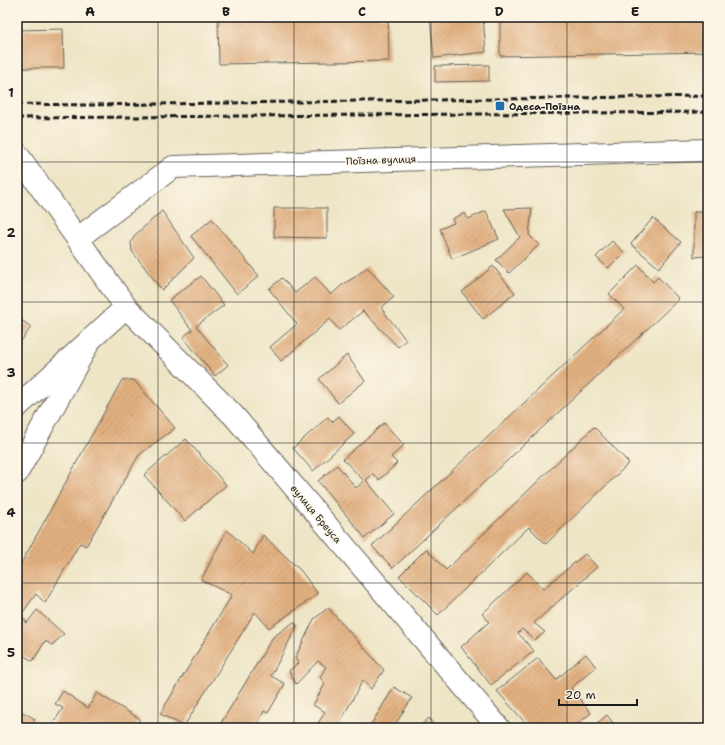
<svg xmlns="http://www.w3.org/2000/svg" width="725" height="745" font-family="'Shantell Sans',sans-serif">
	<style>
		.building { fill: url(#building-hatch) }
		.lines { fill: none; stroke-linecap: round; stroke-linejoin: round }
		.minor-casing { stroke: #666258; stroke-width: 24 }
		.minor { stroke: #fff; stroke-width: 22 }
		.rail { stroke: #1c1c1c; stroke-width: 3; stroke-dasharray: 6 3; stroke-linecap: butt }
		.grid { fill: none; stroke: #1c1c1c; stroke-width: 1; stroke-opacity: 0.55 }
		.poi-dot { fill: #1f6fb2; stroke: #fcf5e5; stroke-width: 1.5 }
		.labels { text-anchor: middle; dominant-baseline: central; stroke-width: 3; stroke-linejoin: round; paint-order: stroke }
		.poi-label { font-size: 10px; font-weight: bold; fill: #1c1c1c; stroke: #fcf5e5; text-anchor: start }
		.street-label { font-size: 10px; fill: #1c1c1c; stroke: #fcf5e5 }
		.neatline { fill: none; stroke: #1c1c1c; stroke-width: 1.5 }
		.grid-label { font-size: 13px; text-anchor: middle; font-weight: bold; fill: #1c1c1c }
	</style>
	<defs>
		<pattern id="building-hatch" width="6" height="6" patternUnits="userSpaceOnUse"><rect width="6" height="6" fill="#e2b080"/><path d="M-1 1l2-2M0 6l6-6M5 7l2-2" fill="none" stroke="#c1976e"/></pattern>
	</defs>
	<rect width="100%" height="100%" fill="#fcf5e5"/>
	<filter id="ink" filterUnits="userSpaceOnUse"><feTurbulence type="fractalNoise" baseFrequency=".025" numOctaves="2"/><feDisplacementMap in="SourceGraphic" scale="8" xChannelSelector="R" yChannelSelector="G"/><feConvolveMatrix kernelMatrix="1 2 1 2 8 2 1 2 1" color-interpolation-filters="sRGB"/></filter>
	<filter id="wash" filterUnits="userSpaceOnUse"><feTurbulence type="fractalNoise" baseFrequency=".012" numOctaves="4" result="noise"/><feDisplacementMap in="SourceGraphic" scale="16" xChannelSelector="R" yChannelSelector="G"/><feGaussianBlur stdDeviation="0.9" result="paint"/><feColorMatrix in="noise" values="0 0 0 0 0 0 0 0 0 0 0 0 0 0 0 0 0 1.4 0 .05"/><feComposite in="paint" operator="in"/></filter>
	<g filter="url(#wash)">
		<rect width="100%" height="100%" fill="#eee5c6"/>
		<g id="blocks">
			<!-- building -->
			<g class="building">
				<path d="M218,17h170l1,44 -170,3z"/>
				<path d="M430,17h53l3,35 -52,6z"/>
				<path d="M500,17h208v35l-208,4z"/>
				<path d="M63,29l1,39h-47v-38z"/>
				<path d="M489,65v16l-54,1v-16z"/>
				<path d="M274,208h53v30l-53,-1z"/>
				<path d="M532,208l-3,27 10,10 -30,28 -13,-13 24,-23 -16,-28z"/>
				<path d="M162,211l32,47 -32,32 -30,-39 -1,-8 4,-8z"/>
				<path d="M486,211l13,28 -47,20 -12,-30 14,-6 -2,-4 13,-6 3,6z"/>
				<path d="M694,212h14v44l-14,1z"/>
				<path d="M653,218l28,24 -22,26 -28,-24z"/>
				<path d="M212,219l47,57 -22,18 -46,-58z"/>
				<path d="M612,241l12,11 -16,16 -12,-11z"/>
				<path d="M638,265l15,17 5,-5 21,22 -286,269 -21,-22 252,-237 -15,-15z"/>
				<path d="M493,266l22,27 -32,26 -21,-27z"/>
				<path d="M367,267l27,30 -13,11 25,32 -8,7 -35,-36 -24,19 -9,-11 -49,42 -11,-14 27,-23 -28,-35 13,-11 13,15 20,-16 16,18 11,-10 13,-8z"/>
				<path d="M201,276l23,29 -28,21 32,39 -13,11 -32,-39 9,-7 -23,-30z"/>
				<path d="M17,317l14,10 -14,20z"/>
				<path d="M347,355l18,26 -27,22 -19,-24z"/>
				<path d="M122,380h12l41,48 -36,27 -53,91 -6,-3 -35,60 -9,-9 -15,21 6,8 10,-13 27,24 -12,11 -7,-4 -12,20 -16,-9v-81z"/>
				<path d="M339,416l15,18 -41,37 -20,-23 35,-31 4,5z"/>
				<path d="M384,423l20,22 -13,12 6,6 -18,17 -6,-6 -7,6 28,34 -29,24 -47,-57 19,-16 19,23 8,-7 -21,-22z"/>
				<path d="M594,427l35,36 -83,81 -17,-17 -91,88 -39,-39 27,-27 20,21z"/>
				<path d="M186,439l40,46 -41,36 -41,-46z"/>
				<path d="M227,530l26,24 10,-19 38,36 17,23 -49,34 -14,-16 -71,114 -24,-12 72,-119 -31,-15z"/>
				<path d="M585,554l12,13 -63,56 11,9 -10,8 -13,-11 -4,4 16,18 -43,34 -30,-38 28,-25 -7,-8 45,-42 16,17z"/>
				<path d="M328,608l56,62 -13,19 -8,-9 -26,48h-22l10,-16 -12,-7 12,-21 -5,-7 6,-10 -8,-6 -22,23 -7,-13 9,-8 -3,-5 19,-39z"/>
				<path d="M294,622l3,4 -26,50 14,8 -17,29 -4,-2 -8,17h-38l55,-91z"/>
				<path d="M586,654l10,13 -25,21 20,25 -19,15h-42l-33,-37 41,-33 18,22z"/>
				<path d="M394,687l18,11 -19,30h-24z"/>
				<path d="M63,691l25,17 9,-15 43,26 -6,9h-84l13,-20 -8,-4z"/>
				<path d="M17,709l18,10 -6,9h-2l-10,-6z"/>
				<path d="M607,715l10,13h-26z"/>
				<path d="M429,718l7,10h-18z"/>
			</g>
		</g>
	</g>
	<g filter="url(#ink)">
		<use href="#blocks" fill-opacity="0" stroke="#666258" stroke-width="1"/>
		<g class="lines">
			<defs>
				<g id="minor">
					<path d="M17,154l109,153 108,109 265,312"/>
					<path d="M78,238l95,-71 535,-17"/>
					<path d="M17,407l109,-100"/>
					<path d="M17,473l73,-133"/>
				</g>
			</defs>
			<!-- minor casing -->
			<use href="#minor" class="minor-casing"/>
			<!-- minor -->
			<use href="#minor" class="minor"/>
			<!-- rail -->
			<g class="rail">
				<path d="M17,104l71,1 620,-9"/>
				<path d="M17,118l691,-6"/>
			</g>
		</g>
	</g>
	<!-- grid -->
	<path class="grid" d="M158,17v711M294,17v711M431,17v711M567,17v711M17,162h691M17,302h691M17,443h691M17,583h691"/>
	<!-- markers -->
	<rect class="poi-dot" x="495" y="101" width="10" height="10" rx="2"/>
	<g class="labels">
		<!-- poi labels -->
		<g class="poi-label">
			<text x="509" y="106">Одеса-Поїзна</text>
		</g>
		<!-- street labels -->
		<g class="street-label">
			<text transform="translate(381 160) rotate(-2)">Поїзна вулиця</text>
			<text transform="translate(316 514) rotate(50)">вулиця Бреуса</text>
		</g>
	</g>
	<!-- margin -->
	<rect width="725" height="745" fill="none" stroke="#fcf5e5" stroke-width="44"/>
	<!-- scale -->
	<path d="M559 699v6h78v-6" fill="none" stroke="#1c1c1c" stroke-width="2"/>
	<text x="565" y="699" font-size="12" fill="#1c1c1c" stroke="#fcf5e5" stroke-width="3" paint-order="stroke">20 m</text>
	<rect x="22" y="22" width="681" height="701" class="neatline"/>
	<g class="grid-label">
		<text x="90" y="16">A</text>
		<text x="226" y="16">B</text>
		<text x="362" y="16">C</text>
		<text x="499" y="16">D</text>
		<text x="635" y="16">E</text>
		<text x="11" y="97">1</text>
		<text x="11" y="237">2</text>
		<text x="11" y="377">3</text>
		<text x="11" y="517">4</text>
		<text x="11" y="657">5</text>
	</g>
</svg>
